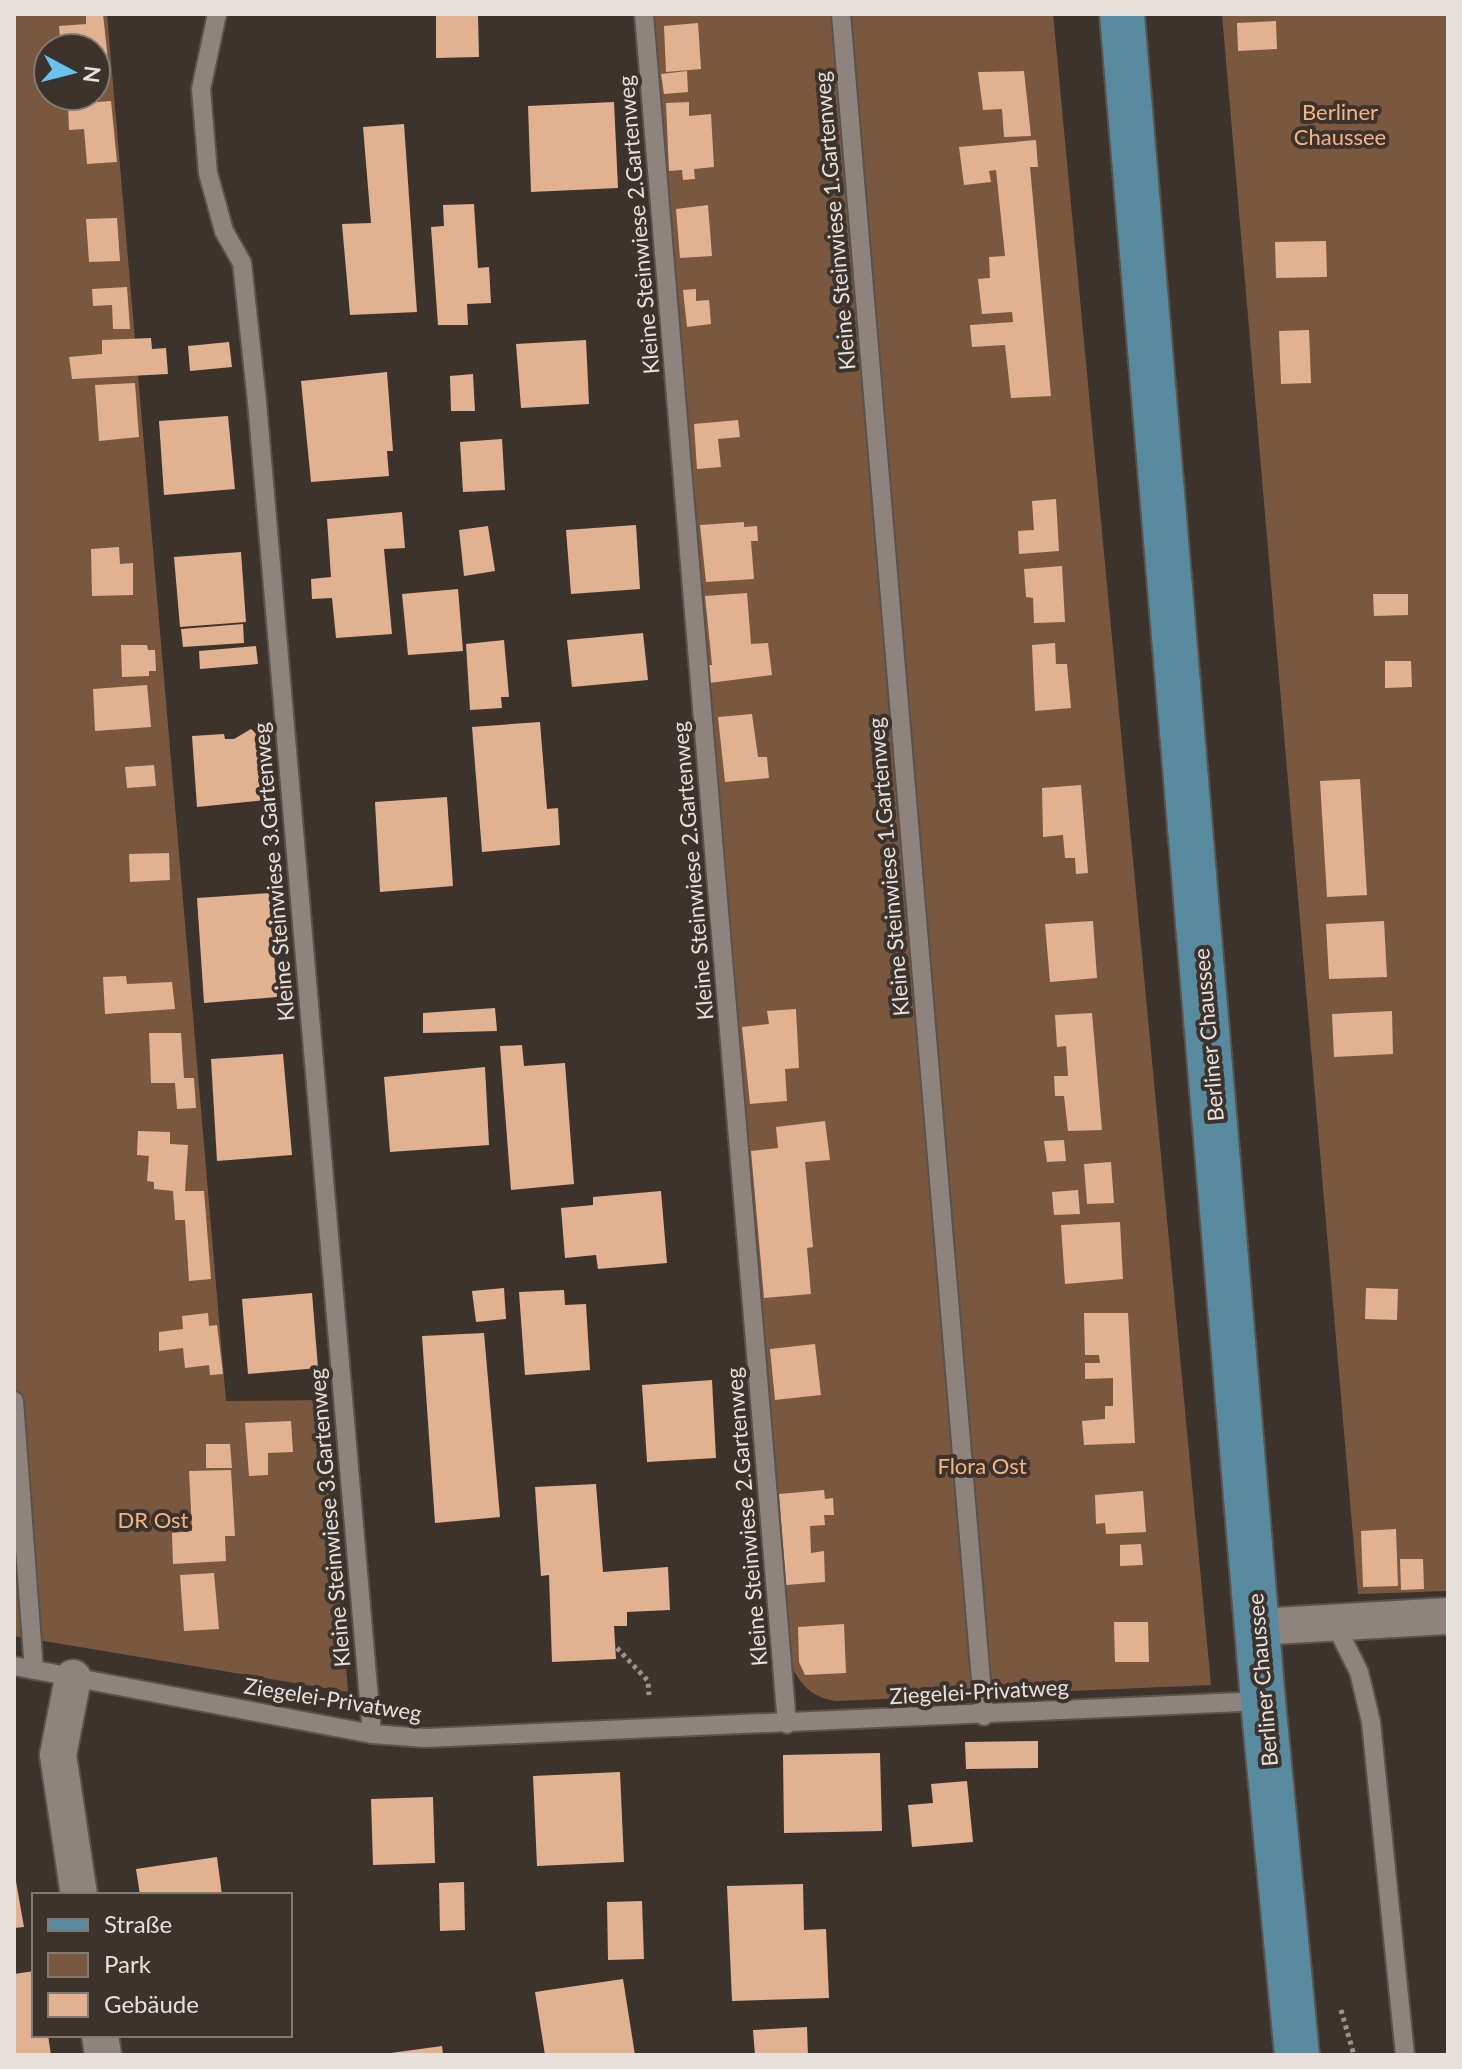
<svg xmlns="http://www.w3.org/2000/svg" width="1462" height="2069" font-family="Lato,sans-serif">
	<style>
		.green { fill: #7a5840; fill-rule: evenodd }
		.building { fill: #e2b190 }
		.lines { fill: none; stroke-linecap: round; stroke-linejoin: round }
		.service-casing { stroke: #5a524d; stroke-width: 22 }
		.minor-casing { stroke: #5a524d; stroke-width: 40 }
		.primary-casing { stroke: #5a524d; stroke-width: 48 }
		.path { stroke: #9a928d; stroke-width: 5; stroke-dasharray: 4 4; stroke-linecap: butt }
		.service { stroke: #8f847d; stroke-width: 18 }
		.minor { stroke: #8f847d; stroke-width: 36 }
		.primary { stroke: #588aa0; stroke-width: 44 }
		.labels { text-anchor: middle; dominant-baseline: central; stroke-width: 8; stroke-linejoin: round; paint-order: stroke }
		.park-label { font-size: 22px; fill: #f7b382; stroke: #3d332d }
		.street-label { font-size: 22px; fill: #e7e1dd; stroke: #3d332d }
	</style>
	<rect width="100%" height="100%" fill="#3d332d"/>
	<!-- green -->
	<g class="green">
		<path d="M14,14h93l119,1387 100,-1 22,292 -334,-56zM48,48h48v48h-48z"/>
		<path d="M651,14h402l158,1671 -375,16c-24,-4 -32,-13 -44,-33z"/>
		<path d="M1222,14h226v1577l-90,3z"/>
	</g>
	<!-- building -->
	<g class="building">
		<path d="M86,14h17l5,46 -12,1v-13h-35l-2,-22 27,-2z"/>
		<path d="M436,14h42l1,43 -43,1z"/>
		<path d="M1276,21l1,28 -39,2 -1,-28z"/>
		<path d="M698,23l3,46 -35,3 -2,-46z"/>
		<path d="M687,71l1,21 -24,2 -3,-20z"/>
		<path d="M1024,71l7,65 -27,1 -2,-28 -19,1 -5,-38z"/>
		<path d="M111,101l6,61 -30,2 -3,-35 -15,1 -1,-26z"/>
		<path d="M614,102l4,86 -87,4 -3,-86z"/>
		<path d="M689,102v14l22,-2 3,53 -20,2 1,10 -12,1 -1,-10 -13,1 -3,-68z"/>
		<path d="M404,124l13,188 -67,3 -8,-91 29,-1 -8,-96z"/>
		<path d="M1036,140l2,27h-8l21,229 -40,2 -6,-53 -33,2 -2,-22 43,-3 -1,-10 -30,2 -4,-35 12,-1 -1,-21 16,-1 -9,-86 -7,1 2,11 -27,3 -5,-38z"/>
		<path d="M474,204l4,64 11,-1 2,36 -24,1 1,21h-30l-7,-98 13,-1 -1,-21z"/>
		<path d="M708,205l4,51 -32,2 -4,-49z"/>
		<path d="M117,218l3,43 -31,1 -3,-43z"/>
		<path d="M1326,241l1,36 -51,1 -1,-36z"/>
		<path d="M127,287l3,42h-17l-1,-24 -19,1 -1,-17z"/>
		<path d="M696,289v12l13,-1 2,24 -24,3 -4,-37z"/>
		<path d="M1309,330l2,53 -30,1 -2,-53z"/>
		<path d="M151,338l1,11 14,-1 2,26 -96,5 -3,-22 33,-3v-14z"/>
		<path d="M586,340l3,64 -68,4 -5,-64z"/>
		<path d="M229,342l3,25 -42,4 -2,-25z"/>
		<path d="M387,372l6,79h-6l2,25 -78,6 -10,-101z"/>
		<path d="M473,374l2,37h-24l-1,-35z"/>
		<path d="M135,383l4,54 -40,4 -4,-56z"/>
		<path d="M228,416l7,73 -71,6 -5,-74z"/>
		<path d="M738,420l2,17 -22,2 3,28 -24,2 -3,-45z"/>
		<path d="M502,439l3,51 -42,2 -3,-50z"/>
		<path d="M1056,499l3,52 -40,3 -1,-23 16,-1 -2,-29z"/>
		<path d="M402,512l3,36 -21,1 8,85 -56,4 -4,-40 -20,1 -1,-20 20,-2 -4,-58z"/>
		<path d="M744,522v5l13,-1 1,15h-7l3,38 -48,3 -6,-57z"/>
		<path d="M636,525l4,64 -69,5 -5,-64z"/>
		<path d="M488,526l7,45 -31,5 -5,-46z"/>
		<path d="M119,547l1,17 13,-1v32l-41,1 -1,-47z"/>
		<path d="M241,552l5,70 -66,5 -6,-70z"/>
		<path d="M1062,566l3,56 -31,1 -1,-25 -7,-1 -2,-28z"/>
		<path d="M458,589l5,62 -55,4 -6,-61z"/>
		<path d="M747,593l4,51 17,-1 4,32 -63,8 -1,-18h4l-7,-69z"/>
		<path d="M1373,594h35v21l-34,1z"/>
		<path d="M243,624l1,19 -61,4 -2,-18z"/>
		<path d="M643,633l5,47 -76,7 -5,-47z"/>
		<path d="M504,640l5,57h-8l1,11 -32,2 -4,-66z"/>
		<path d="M1055,643l1,21h11l4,44 -36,3 -3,-66z"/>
		<path d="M121,645h26l1,5h7l1,21h-7v5l-27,1z"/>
		<path d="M256,646l2,18 -58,5 -1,-18z"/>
		<path d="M1385,661h26l1,26 -27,1z"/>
		<path d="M147,685l4,42 -56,4 -2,-42z"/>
		<path d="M752,714l6,43h9l2,21 -44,4 -7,-65z"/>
		<path d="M540,722l7,87 11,-1 2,37 -78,7 -10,-125z"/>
		<path d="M251,729l10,9 4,62 -68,7 -5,-71 32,-2 1,5h9z"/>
		<path d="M154,765l2,21 -29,2 -2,-21z"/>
		<path d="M1360,779l7,116 -40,2 -7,-116z"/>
		<path d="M1081,785l7,88 -12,1 -1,-16h-10l-2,-23 -20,2 -1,-49z"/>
		<path d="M447,797l6,89 -73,6 -5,-90z"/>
		<path d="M169,853l1,27 -40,2 -1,-28z"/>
		<path d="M270,893l7,104 -73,6 -7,-105z"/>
		<path d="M1093,921l4,57 -47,4 -5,-58z"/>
		<path d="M1384,921l3,56 -58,2 -3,-55z"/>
		<path d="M126,976l1,8 45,-2 3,27 -70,5 -2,-37z"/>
		<path d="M495,1008l2,23 -74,2v-20z"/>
		<path d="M796,1009l3,59 -14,1 2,32 -37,3 -8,-77 27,-3 -2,-13z"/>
		<path d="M1392,1011l1,43 -59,3 -2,-43z"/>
		<path d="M1092,1013l10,117 -34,1 -4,-35h-9l-1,-20h14l-2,-30 -9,1 -2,-32z"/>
		<path d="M149,1033h32l3,45h10l2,30 -19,1 -2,-26h-24z"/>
		<path d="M522,1045l2,21 41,-3 9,121 -63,6 -11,-144z"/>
		<path d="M283,1054l9,101 -75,6 -6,-102z"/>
		<path d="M485,1067l4,78 -99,7 -6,-75z"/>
		<path d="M825,1121l5,39 -25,2 8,85 -6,1 4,46 -47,4 -13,-147 27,-3 -2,-21z"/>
		<path d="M138,1131l32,1v12l18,1 -3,46h19l7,88 -22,2 -4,-61h-10l-2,-29 -19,-2v-7l-7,-1 2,-25 -12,-1z"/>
		<path d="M1064,1140l2,21 -19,1 -3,-21z"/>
		<path d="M1111,1162l3,41 -27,1 -3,-40z"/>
		<path d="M1078,1190l2,24 -26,1 -2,-23z"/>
		<path d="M661,1191l6,72 -69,6 -2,-14 -31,3 -4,-50 32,-3v-8z"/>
		<path d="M1120,1222l3,57 -58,5 -4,-59z"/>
		<path d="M504,1288l2,31 -30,3 -4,-31z"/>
		<path d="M1366,1288l32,1 -1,31 -32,-1z"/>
		<path d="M564,1290l1,15 21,-1 4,66 -65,5 -6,-83z"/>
		<path d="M312,1293l6,75 -70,6 -6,-75z"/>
		<path d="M208,1313l1,13 8,-1 6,49 -13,1 -1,-10 -24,3 -2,-20 -24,3v-19l24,-3 -1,-13z"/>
		<path d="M1084,1313h44l7,130 -51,2 -2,-24 23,-2v-13h8v-28l-28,1v-16h15l-1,-8h-14z"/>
		<path d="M484,1333l16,184 -65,6 -13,-187z"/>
		<path d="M815,1344l6,51 -46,5 -5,-51z"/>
		<path d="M712,1380l4,78 -69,4 -5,-77z"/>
		<path d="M291,1421l2,31 -25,1v22l-19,1 -4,-53z"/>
		<path d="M206,1444h24l2,24h-26z"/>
		<path d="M231,1470l4,66h-10l1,25 -53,3 -1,-31 20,-2 -3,-60z"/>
		<path d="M596,1484l7,88 65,-5 2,43 -43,2v14h-13l2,33 -64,3 -3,-87 -8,1 -6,-89z"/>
		<path d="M824,1490l1,9 8,-1 1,17h-10l1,10 -15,1 1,27 13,-2 1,31 -39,3 -7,-91z"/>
		<path d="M1143,1491l3,41 -40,2 -1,-11 -9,1 -1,-29z"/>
		<path d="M1396,1529l2,57 -35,1 -2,-56z"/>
		<path d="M1141,1544l2,21 -23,1v-21z"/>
		<path d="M1400,1559h23l1,30 -23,1z"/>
		<path d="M214,1573l5,56 -35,2 -4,-56z"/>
		<path d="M1114,1622h34l1,40h-34z"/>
		<path d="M844,1624l2,49 -41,2 -6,-13 -1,-35z"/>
		<path d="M1038,1741v27l-72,1 -1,-27z"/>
		<path d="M880,1753l2,78 -98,2 -1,-78z"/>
		<path d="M620,1772l4,90 -87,4 -4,-90z"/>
		<path d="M967,1781l6,61 -61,5 -4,-42 25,-2 -2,-19z"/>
		<path d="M433,1797l2,66 -62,2 -2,-66z"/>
		<path d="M217,1857l5,38h-82l-4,-26z"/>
		<path d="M14,1870l10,57 -10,1z"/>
		<path d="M464,1882l1,48 -25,1 -1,-48z"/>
		<path d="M803,1884l1,46 22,-1 3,69 -97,3 -5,-115z"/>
		<path d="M642,1901l2,58 -36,1 -1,-58z"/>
		<path d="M34,1971v64h14l3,20h-37v-81z"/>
		<path d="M623,1979l12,76h-90l-10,-63z"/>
		<path d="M807,2027l1,28h-53l-2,-25z"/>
		<path d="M442,2046l1,9h-52v-2z"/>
	</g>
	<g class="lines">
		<defs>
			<g id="service">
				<path d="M217,14l-16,75 7,84 16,58 18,32 15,139 115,1332"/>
				<path d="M644,14l143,1710"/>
				<path d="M841,14l143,1702"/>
				<path d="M14,1401l20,269"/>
				<path d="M1334,1622l25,50 12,50 34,333"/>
				<path d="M14,1666l358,68 54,4 837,-37"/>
			</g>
			<g id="minor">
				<path d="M1257,1627l191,-11"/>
				<path d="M73,1678l-15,77 21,140"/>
				<path d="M100,2035l3,20"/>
			</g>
			<path id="primary" d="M1122,14l141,1687 34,354"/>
		</defs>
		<!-- service casing -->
		<use href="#service" class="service-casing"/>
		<!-- minor casing -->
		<use href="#minor" class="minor-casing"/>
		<!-- primary casing -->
		<use href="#primary" class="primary-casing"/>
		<!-- path -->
		<g class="path">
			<path d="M617,1648l31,33 1,14"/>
			<path d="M1341,2010l13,45"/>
		</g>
		<!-- service -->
		<use href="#service" class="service"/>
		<!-- minor -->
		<use href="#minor" class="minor"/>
		<!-- primary -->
		<use href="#primary" class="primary"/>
	</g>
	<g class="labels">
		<!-- park labels -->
		<g class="park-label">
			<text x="1340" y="111">Berliner<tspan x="1340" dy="25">Chaussee</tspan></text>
			<text x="982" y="1465">Flora Ost</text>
			<text x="153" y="1519">DR Ost</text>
		</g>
		<!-- street labels -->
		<g class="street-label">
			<text transform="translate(834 221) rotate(-95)">Kleine Steinwiese 1.Gartenweg</text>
			<text transform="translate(638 225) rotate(-95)">Kleine Steinwiese 2.Gartenweg</text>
			<text transform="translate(888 867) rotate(-95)">Kleine Steinwiese 1.Gartenweg</text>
			<text transform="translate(692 871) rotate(-95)">Kleine Steinwiese 2.Gartenweg</text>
			<text transform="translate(273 872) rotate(-95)">Kleine Steinwiese 3.Gartenweg</text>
			<text transform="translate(1208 1035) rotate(-95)">Berliner Chaussee</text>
			<text transform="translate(746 1517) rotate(-95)">Kleine Steinwiese 2.Gartenweg</text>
			<text transform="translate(329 1518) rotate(-95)">Kleine Steinwiese 3.Gartenweg</text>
			<text transform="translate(1262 1680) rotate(-95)">Berliner Chaussee</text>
			<text transform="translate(979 1691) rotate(-3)">Ziegelei-Privatweg</text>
			<text transform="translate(333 1699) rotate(9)">Ziegelei-Privatweg</text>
		</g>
	</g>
	<!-- border -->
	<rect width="1462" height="2069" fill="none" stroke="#e7e1dd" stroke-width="32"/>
	<!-- legend -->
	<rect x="32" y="1893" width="260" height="144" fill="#3d332d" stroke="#817973" stroke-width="2"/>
	<rect x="48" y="1919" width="40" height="12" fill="#588aa0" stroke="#817973" stroke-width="2"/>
	<text x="104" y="1933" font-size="24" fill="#e7e1dd">Straße</text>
	<rect x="48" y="1953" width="40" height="24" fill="#7a5840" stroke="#817973" stroke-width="2"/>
	<text x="104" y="1973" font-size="24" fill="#e7e1dd">Park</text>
	<rect x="48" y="1993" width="40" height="24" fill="#e2b190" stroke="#817973" stroke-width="2"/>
	<text x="104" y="2013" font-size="24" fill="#e7e1dd">Gebäude</text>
	<!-- north arrow -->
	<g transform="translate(72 72) rotate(97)"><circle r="38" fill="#3d332d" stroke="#817973" stroke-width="2"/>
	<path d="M0-6L14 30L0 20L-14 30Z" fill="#69c3f1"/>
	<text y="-12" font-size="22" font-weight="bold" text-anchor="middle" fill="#e7e1dd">N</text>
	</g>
</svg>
